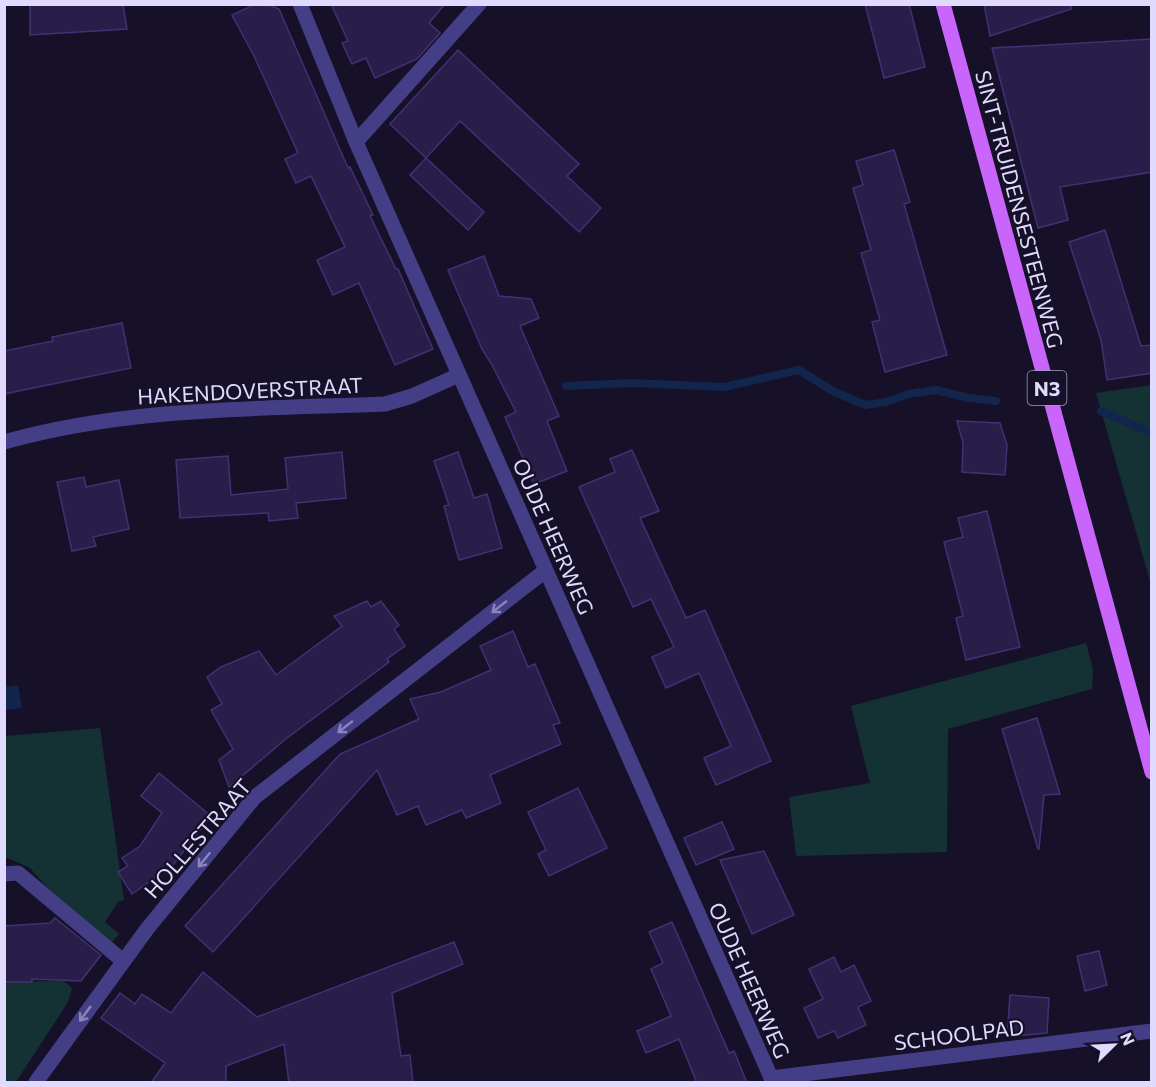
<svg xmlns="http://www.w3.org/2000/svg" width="1156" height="1087" font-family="Commissioner,sans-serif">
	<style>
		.green { fill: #143233 }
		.water { fill: #11254d }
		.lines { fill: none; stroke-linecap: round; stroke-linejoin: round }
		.stream { stroke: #11254d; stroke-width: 8 }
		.building { fill: #281e49; stroke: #413174; stroke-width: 1.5 }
		.minor { stroke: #443e86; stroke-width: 15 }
		.major { stroke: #c965fa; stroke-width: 15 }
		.oneway { stroke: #8a84bc }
		.labels { text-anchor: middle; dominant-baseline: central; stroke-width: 4.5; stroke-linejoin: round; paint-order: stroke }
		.shield { fill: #161129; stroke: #a39ebe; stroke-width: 1.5 }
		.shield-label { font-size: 20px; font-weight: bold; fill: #e0dafe }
		.street-label { font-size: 21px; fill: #e0dafe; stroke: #161129 }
	</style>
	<rect width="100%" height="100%" fill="#161129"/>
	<!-- green -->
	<g class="green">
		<path d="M1151,385h1l-1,199 -55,-191z"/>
		<path d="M1086,643l7,26 -1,20 -144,40 -1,123 -151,4 -7,-59 81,-14 -19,-77z"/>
		<path d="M100,728l24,172 -6,2 -13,20 14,12 -8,9 -61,-53 -20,-22 -22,-10 -3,1v-123z"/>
		<path d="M63,981l9,7 -4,14 -52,80h-11l-1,-100z"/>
	</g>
	<!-- water -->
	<path class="water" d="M18,685l4,23 -17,2v-23z"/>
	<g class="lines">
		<!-- stream -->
		<g class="stream">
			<path d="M566,386l66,-3 92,4 75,-17 32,20 34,15 22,-3 21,-8 28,-4 33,8 27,3"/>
			<path d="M1101,411l51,22"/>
		</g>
	</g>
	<!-- building -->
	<g class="building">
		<path d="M30,4h93l4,25 -97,6z"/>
		<path d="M256,4h11l12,5 69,159 2,-1 23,48 -3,1 26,53h2l35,80 -38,16 -36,-82 -26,12 -16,-35 28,-13 -34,-71 -15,7 -11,-24 13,-6 -44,-97 -22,-41z"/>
		<path d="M331,4h114l-16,19 11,10 -23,26 -42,19 -9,-20 -14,6 -10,-21 6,-2z"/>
		<path d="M865,4h44l16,63 -41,11z"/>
		<path d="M984,4h87v5l-81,27z"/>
		<path d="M1152,39v133l-92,15 8,33 -30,8 -46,-180z"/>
		<path d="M458,50l121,114 -12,12 34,32 -22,24 -119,-111 -34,37 -36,-34z"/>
		<path d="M894,150l16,52 -6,2 43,151 -62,17 -13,-50 8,-2 -19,-67 10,-3 -18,-62 10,-3 -7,-24z"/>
		<path d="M426,158l58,54 -16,18 -58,-55z"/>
		<path d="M1105,230l36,116 11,-1v28l-45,7 -6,-40 -32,-98z"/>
		<path d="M484,256l15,40 32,3 8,19 -19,8 39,90 -12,5 20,50 -33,13 -29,-67 11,-5 -24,-47 -10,-16 -34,-79z"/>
		<path d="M122,323l9,45 -127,26v-43l49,-10 -1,-4z"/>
		<path d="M957,421l43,2 7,22 -2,30 -43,-3 1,-29z"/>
		<path d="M632,450l27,61 -19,7 46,100 19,-8 66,151 -55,24 -12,-27 27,-12 -32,-73 -33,15 -14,-31 22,-10 -23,-48 -18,8 -54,-120 36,-15 -5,-13z"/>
		<path d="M342,452l4,46 -50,5 2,15 -29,3 -1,-8 -88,5 -4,-58 52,-4 3,39 57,-6 -3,-31z"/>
		<path d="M458,452l16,46 13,-4 15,54 -43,12 -15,-54 5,-1 -15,-44z"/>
		<path d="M84,477l2,10 33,-7 10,49 -36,8 3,9 -24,5 -15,-69z"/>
		<path d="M987,511l33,136 -54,13 -10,-42 7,-2 -19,-74 19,-5 -5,-19z"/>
		<path d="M367,601l4,6 10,-6 18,24 -5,4 11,17 -18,13 2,3 -102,76 -58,49 -10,-27 14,-11 -22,-39 11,-6 -15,-27 14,-10 38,-16 17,24 66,-49 -8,-10z"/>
		<path d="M513,631l15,36 7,-3 25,59 -7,2 8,19 -71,31 11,28 -35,15 -4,-8 -36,15 -8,-19 -21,9 -20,-45 -164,182 -28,-26 155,-172 79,-35 -9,-20 31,-7 50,-22 -11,-24z"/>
		<path d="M1037,718l23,76 -16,1 -5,54h-1l-36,-120z"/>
		<path d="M159,773l52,43 -38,49 -41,29 -14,-22 10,-6 -6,-8 18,-12 22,-33 -21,-17z"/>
		<path d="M578,788l29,60 -58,28 -11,-22 8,-4 -18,-38z"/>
		<path d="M722,822l12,27 -38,16 -12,-27z"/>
		<path d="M764,851l30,64 -42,19 -32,-74z"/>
		<path d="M55,918l46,37 -20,26 -49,-2v3h-28v-56l46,-3z"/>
		<path d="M672,922l57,131 5,-2 13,32h-50l-18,-44 -33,14 -9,-22 34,-15 -20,-47 12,-6 -14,-31z"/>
		<path d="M454,942l9,22 -71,29 9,63 9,-1 3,28h-124l-5,-39 -58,22v17h-75l14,-20 -64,-45 19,-25 15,11 7,-10 29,19 32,-41 54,45z"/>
		<path d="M1099,951l8,34 -22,6 -8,-35z"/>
		<path d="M834,957l7,15 13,-7 17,36 -13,6 8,18 -28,13 -4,-7 -16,7 -14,-30 19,-9 -14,-30z"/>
		<path d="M1010,995l39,3 -2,35 -40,4z"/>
	</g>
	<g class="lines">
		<!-- minor -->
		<g class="minor">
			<path d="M300,4l56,138 417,940"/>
			<path d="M356,142l123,-138"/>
			<path d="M4,442c124,-35 254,-33 381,-38l27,-8 47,-21"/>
			<path d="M4,874l14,-1 105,88"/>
			<path d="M771,1078l381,-47"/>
			<path d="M36,1082l111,-153 108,-132 290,-226"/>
		</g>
		<!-- major -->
		<path class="major" d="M943,4l209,768"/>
	</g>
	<!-- one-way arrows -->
	<defs><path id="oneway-shaft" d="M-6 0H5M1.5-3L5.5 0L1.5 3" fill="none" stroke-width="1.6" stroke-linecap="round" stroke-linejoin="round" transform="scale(1.5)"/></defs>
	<g class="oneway">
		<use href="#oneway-shaft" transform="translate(499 607) rotate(142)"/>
		<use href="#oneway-shaft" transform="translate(345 727) rotate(142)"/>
		<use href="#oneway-shaft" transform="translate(204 860) rotate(129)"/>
		<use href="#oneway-shaft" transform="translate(85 1014) rotate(126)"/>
	</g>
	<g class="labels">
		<!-- shield labels -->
		<rect class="shield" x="1027.5" y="371" width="39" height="34" rx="4.5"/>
		<g class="shield-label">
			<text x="1047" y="388">N3</text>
		</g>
		<!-- street labels -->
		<g class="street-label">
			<text transform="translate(1020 209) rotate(75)">SINT-TRUIDENSESTEENWEG</text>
			<text transform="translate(250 390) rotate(-3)">HAKENDOVERSTRAAT</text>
			<text transform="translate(554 536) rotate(66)">OUDE HEERWEG</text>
			<text transform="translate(197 838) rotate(-49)">HOLLESTRAAT</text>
			<text transform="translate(750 980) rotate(66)">OUDE HEERWEG</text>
			<text transform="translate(959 1034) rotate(-7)">SCHOOLPAD</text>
		</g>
	</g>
	<!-- border -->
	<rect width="1156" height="1087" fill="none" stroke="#e0dafe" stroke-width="12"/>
	<!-- north arrow -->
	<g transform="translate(1114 1045) rotate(66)" stroke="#161129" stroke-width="4.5" paint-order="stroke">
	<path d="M0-4.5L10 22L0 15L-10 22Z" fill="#e0dafe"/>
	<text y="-9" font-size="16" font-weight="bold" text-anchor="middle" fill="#e0dafe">N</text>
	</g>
</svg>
